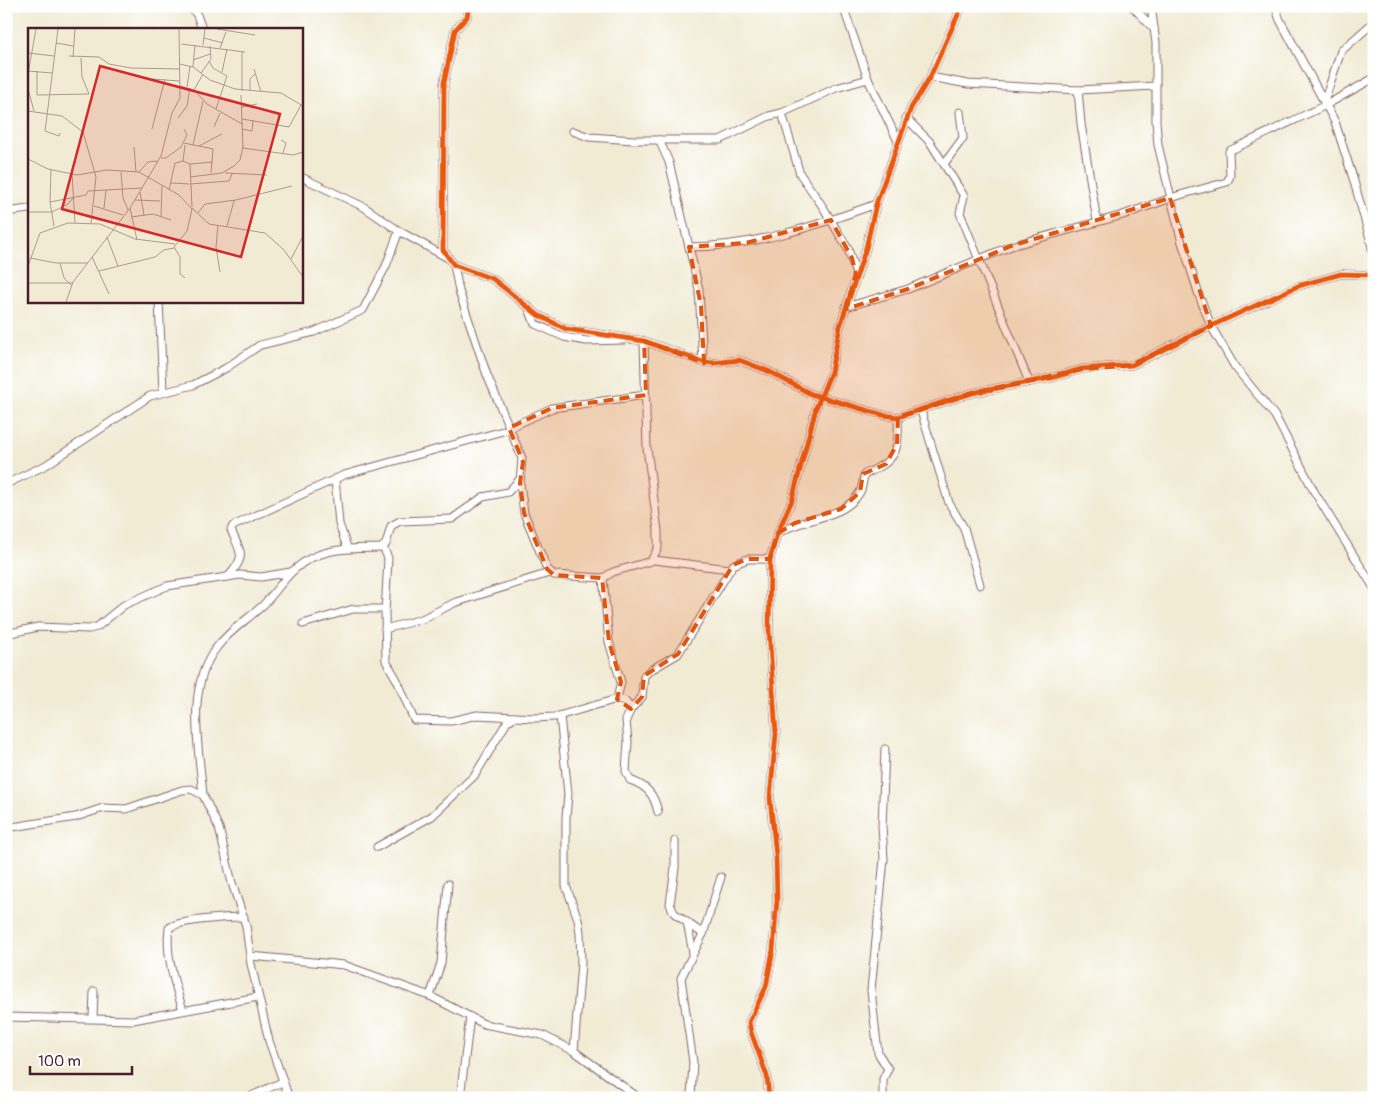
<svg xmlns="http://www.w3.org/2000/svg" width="1380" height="1104" font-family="Pangolin,sans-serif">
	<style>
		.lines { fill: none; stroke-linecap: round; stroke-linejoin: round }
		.minor-casing { stroke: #846666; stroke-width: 9 }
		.minor { stroke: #fff; stroke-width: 7 }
		.cycleway-casing { stroke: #fff; stroke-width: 8 }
		.cycleway { stroke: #e8590c; stroke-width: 5 }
		.marked { fill: #e0560e; fill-opacity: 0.2; stroke: #e0560e; stroke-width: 4; stroke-dasharray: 10 6; stroke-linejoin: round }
		.inset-road { fill: none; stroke: #ae9990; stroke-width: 1 }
		.view { fill: #d62828; fill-opacity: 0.15; stroke: #d62828; stroke-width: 2.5 }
		.inset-edge { fill: none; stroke: #4a1f2b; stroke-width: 2.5 }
	</style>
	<rect width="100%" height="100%" fill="#fff"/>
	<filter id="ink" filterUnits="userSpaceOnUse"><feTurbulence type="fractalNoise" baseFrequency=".02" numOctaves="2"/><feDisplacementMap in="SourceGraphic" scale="10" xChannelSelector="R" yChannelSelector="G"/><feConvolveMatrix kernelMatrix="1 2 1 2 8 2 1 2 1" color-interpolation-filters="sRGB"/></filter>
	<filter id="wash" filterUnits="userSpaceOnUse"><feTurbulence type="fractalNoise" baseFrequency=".0096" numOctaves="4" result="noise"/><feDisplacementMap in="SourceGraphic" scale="20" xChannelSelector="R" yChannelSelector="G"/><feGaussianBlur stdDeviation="1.12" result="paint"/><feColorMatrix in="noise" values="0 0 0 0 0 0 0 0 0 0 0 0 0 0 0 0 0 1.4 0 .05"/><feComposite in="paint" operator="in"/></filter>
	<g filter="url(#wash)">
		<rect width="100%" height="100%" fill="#f1ebd4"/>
	</g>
	<g filter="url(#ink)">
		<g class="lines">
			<defs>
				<g id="minor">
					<path d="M190,6l7,9 5,14"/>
					<path d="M469,6l-2,11 -12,13 -11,53 -1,167 11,15 39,14 45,36 28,14 78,12 59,21 11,1 25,-3 29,11 43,23 72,21 15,2 74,-24 79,-15 31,-9 50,-4 79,-39 87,-40 43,-12 33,1"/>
					<path d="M843,6l25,73 30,62"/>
					<path d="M1132,6l22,23"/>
					<path d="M1151,6l5,37v78l2,24 23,94 18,56 12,31 24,41 40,49 40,77 59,95"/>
					<path d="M1275,6l5,14 55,102 18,56 18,64 3,19"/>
					<path d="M930,77l38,7 110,6 77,-4"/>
					<path d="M1078,90l3,34 16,97"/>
					<path d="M1324,102l17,-51 33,-29"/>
					<path d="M782,113l18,61 23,33 25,42 8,25"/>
					<path d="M906,118l24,24 34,54 -4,17 69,169"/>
					<path d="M573,131l16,6 45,3h86l49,-24 13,-3 54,-25 32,-9"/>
					<path d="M659,140l10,22 30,127 4,73"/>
					<path d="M944,164l19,-26 -3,-26"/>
					<path d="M301,177l63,30 35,24 47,26"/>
					<path d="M6,212l23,-3"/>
					<path d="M689,247c64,0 127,-21 187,-43"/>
					<path d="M454,265l5,26 28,84 35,83 -2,25 4,30 23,56 7,6 49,3"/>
					<path d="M159,301l4,90"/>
					<path d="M528,306l7,18 29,13 22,4 38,-1"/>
					<path d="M846,307l62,-18 103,-43 112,-31 57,-20 47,-13 3,-6 -1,-25 97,-46 48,-27"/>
					<path d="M921,411l28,92 15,25 16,57"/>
					<path d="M509,428l43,-20 94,-13"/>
					<path d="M335,479l4,45 8,23"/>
					<path d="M6,484l40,-19 104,-69 43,-11 33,-17 34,-23 54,-13 49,-22 23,-44 13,-35"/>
					<path d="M778,533c24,-16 66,-13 82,-41 3,-5 2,-12 5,-18 32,-14 34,-22 33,-57"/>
					<path d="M383,547l5,11 -3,56 1,47 11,19 17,40 37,1 26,-6 56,3 22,-1 62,-18 8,2 6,8"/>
					<path d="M654,560l76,9"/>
					<path d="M228,577c19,-22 13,-23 3,-47l2,-4 111,-51 166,-46"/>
					<path d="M303,624l50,-15h32"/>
					<path d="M385,629l37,-10 32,-16 95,-30"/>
					<path d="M6,634l32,-7 51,2 8,-2 27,-22 43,-19 73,-11 21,2 30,-5"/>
					<path d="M617,699l4,-17 -12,-40 -6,-64 10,-6 38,-11 7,-13v-17l-11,-83 -3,-107"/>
					<path d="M560,716l8,78 -2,23v69l12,33 2,14 1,30 -7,88"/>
					<path d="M203,795c-4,-47 -18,-108 14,-148 13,-17 30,-27 45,-41 12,-11 20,-26 33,-37 25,-23 56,-20 86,-21l5,-4 5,-18 9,-5 52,-2 31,-22 25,-5 12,-13"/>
					<path d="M658,812c-4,-18 -11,-26 -28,-32l-4,-9 2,-29 -2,-22 5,-11 11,-12 2,-21 5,-5 29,-17 55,-89 14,-6h23"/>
					<path d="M6,828l70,-11 27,-9 23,1 56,-19 9,-1 12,6 16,33 13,55 14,43 5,38 18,77 20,57"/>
					<path d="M675,841v27l-5,36 4,9 29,21"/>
					<path d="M377,847l55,-31 43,-41 32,-53 7,-5"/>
					<path d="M687,922l6,31"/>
					<path d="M251,956l93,9 86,31 54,28 58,11 32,16 65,47"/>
					<path d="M430,996l11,-33 7,-79"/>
					<path d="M183,1010c-8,-24 -18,-56 -14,-82 9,-8 61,-11 75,-11"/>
					<path d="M6,1017l127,3 125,-23"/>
					<path d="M93,1018l1,-27"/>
					<path d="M247,1098l35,-16"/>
					<path d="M460,1098l10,-81"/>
					<path d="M691,1098l2,-36 -12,-84 22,-44 18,-57"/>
					<path d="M769,1098l-2,-22 -16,-44 -2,-10 17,-35 7,-37 4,-50 -1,-44 -6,-58 6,-64 -7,-104 1,-71 7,-25 15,-34 24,-92 15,-36 9,-46 26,-78 10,-44 35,-96 19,-31 32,-71"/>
					<path d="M883,1098v-19l5,-10 -10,-16 -7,-63 13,-131 -2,-33 3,-77"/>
				</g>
			</defs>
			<!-- minor casing -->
			<use href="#minor" class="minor-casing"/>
			<!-- minor -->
			<use href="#minor" class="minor"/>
			<defs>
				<g id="cycleway">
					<path d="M469,6l-2,11 -12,13 -11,53 -1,167 11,15 39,14 45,36 28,14 78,12 59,21 11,1 25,-3 29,11 43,23 72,21 15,2 74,-24 79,-15 31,-9 50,-4 79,-39 87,-40 43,-12 33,1"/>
					<path d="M769,1098l-2,-22 -16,-44 -2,-10 17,-35 7,-37 4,-50 -1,-44 -6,-58 6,-64 -7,-104 1,-71 7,-25 15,-34 24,-92 15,-36 9,-46 26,-78 10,-44 35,-96 19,-31 32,-71"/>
				</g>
			</defs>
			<!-- cycleway casing -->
			<use href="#cycleway" class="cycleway-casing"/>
			<!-- cycleway -->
			<use href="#cycleway" class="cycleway"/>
		</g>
	</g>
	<!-- marked area -->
	<path class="marked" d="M1170,198l41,128 -79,39 -50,4 -110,24 -74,24 -1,27 -11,20 -23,10 -3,18 -19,17 -46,14 -18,11 -7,25h-23l-14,6 -55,89 -34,22 -2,21 -11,12 -14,-10 4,-17 -12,-40 -7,-64 -48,-3 -7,-6 -23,-56 -4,-30 3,-21 -14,-34 43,-20 94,-13 -2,-54 60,22 -3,-57 -12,-59 57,-4 85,-23 21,38 4,16 -10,35 62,-20 103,-43z"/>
	<!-- overview -->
	<g transform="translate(28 28)">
		<rect width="275" height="275" fill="#f1ebd4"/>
		<path class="inset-road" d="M30,1l-13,102 14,5 1,-3M189,1l38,6M176,10l19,5M28,15l17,3M153,16l64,8M175,17l2,-16M192,20l6,-16M0,25l26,3M41,28l30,1 10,7 22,4 49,1M45,29l2,-28M165,32l17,-6M181,33l4,7 14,8 -11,33M152,36l13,3 17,13 25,9 46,4 22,13M165,39l2,-22M226,41l7,23M0,43l24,2M9,43v24l52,-1 -7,-17 -1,-19M194,44l5,-23M173,45l10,-14 -1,-13M0,46l8,-45M124,51l28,2M152,58l14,4 13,14 35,20M159,59l3,-21M0,61l6,22M166,62l9,-16M214,63v-39M222,63v-12l5,-5M213,67l2,53 50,7 10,-3M214,79l15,-3M0,83l34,5 21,16 13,45 -5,46M150,90l9,-12 3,-18M214,91l47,8 12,-22M186,99l6,-14M124,101l13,-50M214,101l10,2 1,-11M253,112l5,3 -3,10M156,115l29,6 -2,24M165,117l10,-44M171,118l23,-12M106,119l2,25M133,130h5l15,-11 6,-12 -3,-6M0,131l20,10 29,6 30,-5 32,2 40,23 13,14 -5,22 -13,16 6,10v17l5,4M155,133l7,3 2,43M162,136l23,-2M93,144l2,26 5,12M111,144l9,-10 9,-1M44,145l3,50M197,145l42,2M162,149l32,-4 12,-7 6,-6 3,-13M143,155l18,1M162,156l39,-3 3,-7M141,162l6,-27 8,-2 2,-16M112,164l4,23M107,172l25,1M22,174l1,-32M66,178l29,9M76,180l2,-18M102,180l7,32M164,180l17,16 56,9 19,17 19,27M0,184h24M24,184l16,-8 5,-6M170,185l7,-9 31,-4 56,-14M133,188l1,-30M103,189l22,-3 18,6M190,197l-2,22 4,25M26,198l-4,-24 36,-7 2,-4 54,-3M199,198l7,-25M79,209l11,29M64,229l17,37M2,230l26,5h32M263,231l12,-23M32,235l4,15 7,7M0,238l12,-33 28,-10 32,1 35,15 40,5M71,243l56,-14 9,-7 10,-2M0,255h45M38,274l7,-20 57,-74 31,-52 11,-43 8,-15 -1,-69"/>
		<path class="view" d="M72,38l180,48 -39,143 -179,-48z"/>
		<rect width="275" height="275" class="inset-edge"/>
	</g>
	<!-- margin -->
	<rect width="1380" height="1104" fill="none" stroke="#fff" stroke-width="25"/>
	<!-- scale -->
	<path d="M30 1066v8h102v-8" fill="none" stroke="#4a1f2b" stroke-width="2.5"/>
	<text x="38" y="1066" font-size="15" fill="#4a1f2b" stroke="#ffffff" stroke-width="4" paint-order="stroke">100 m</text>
</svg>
